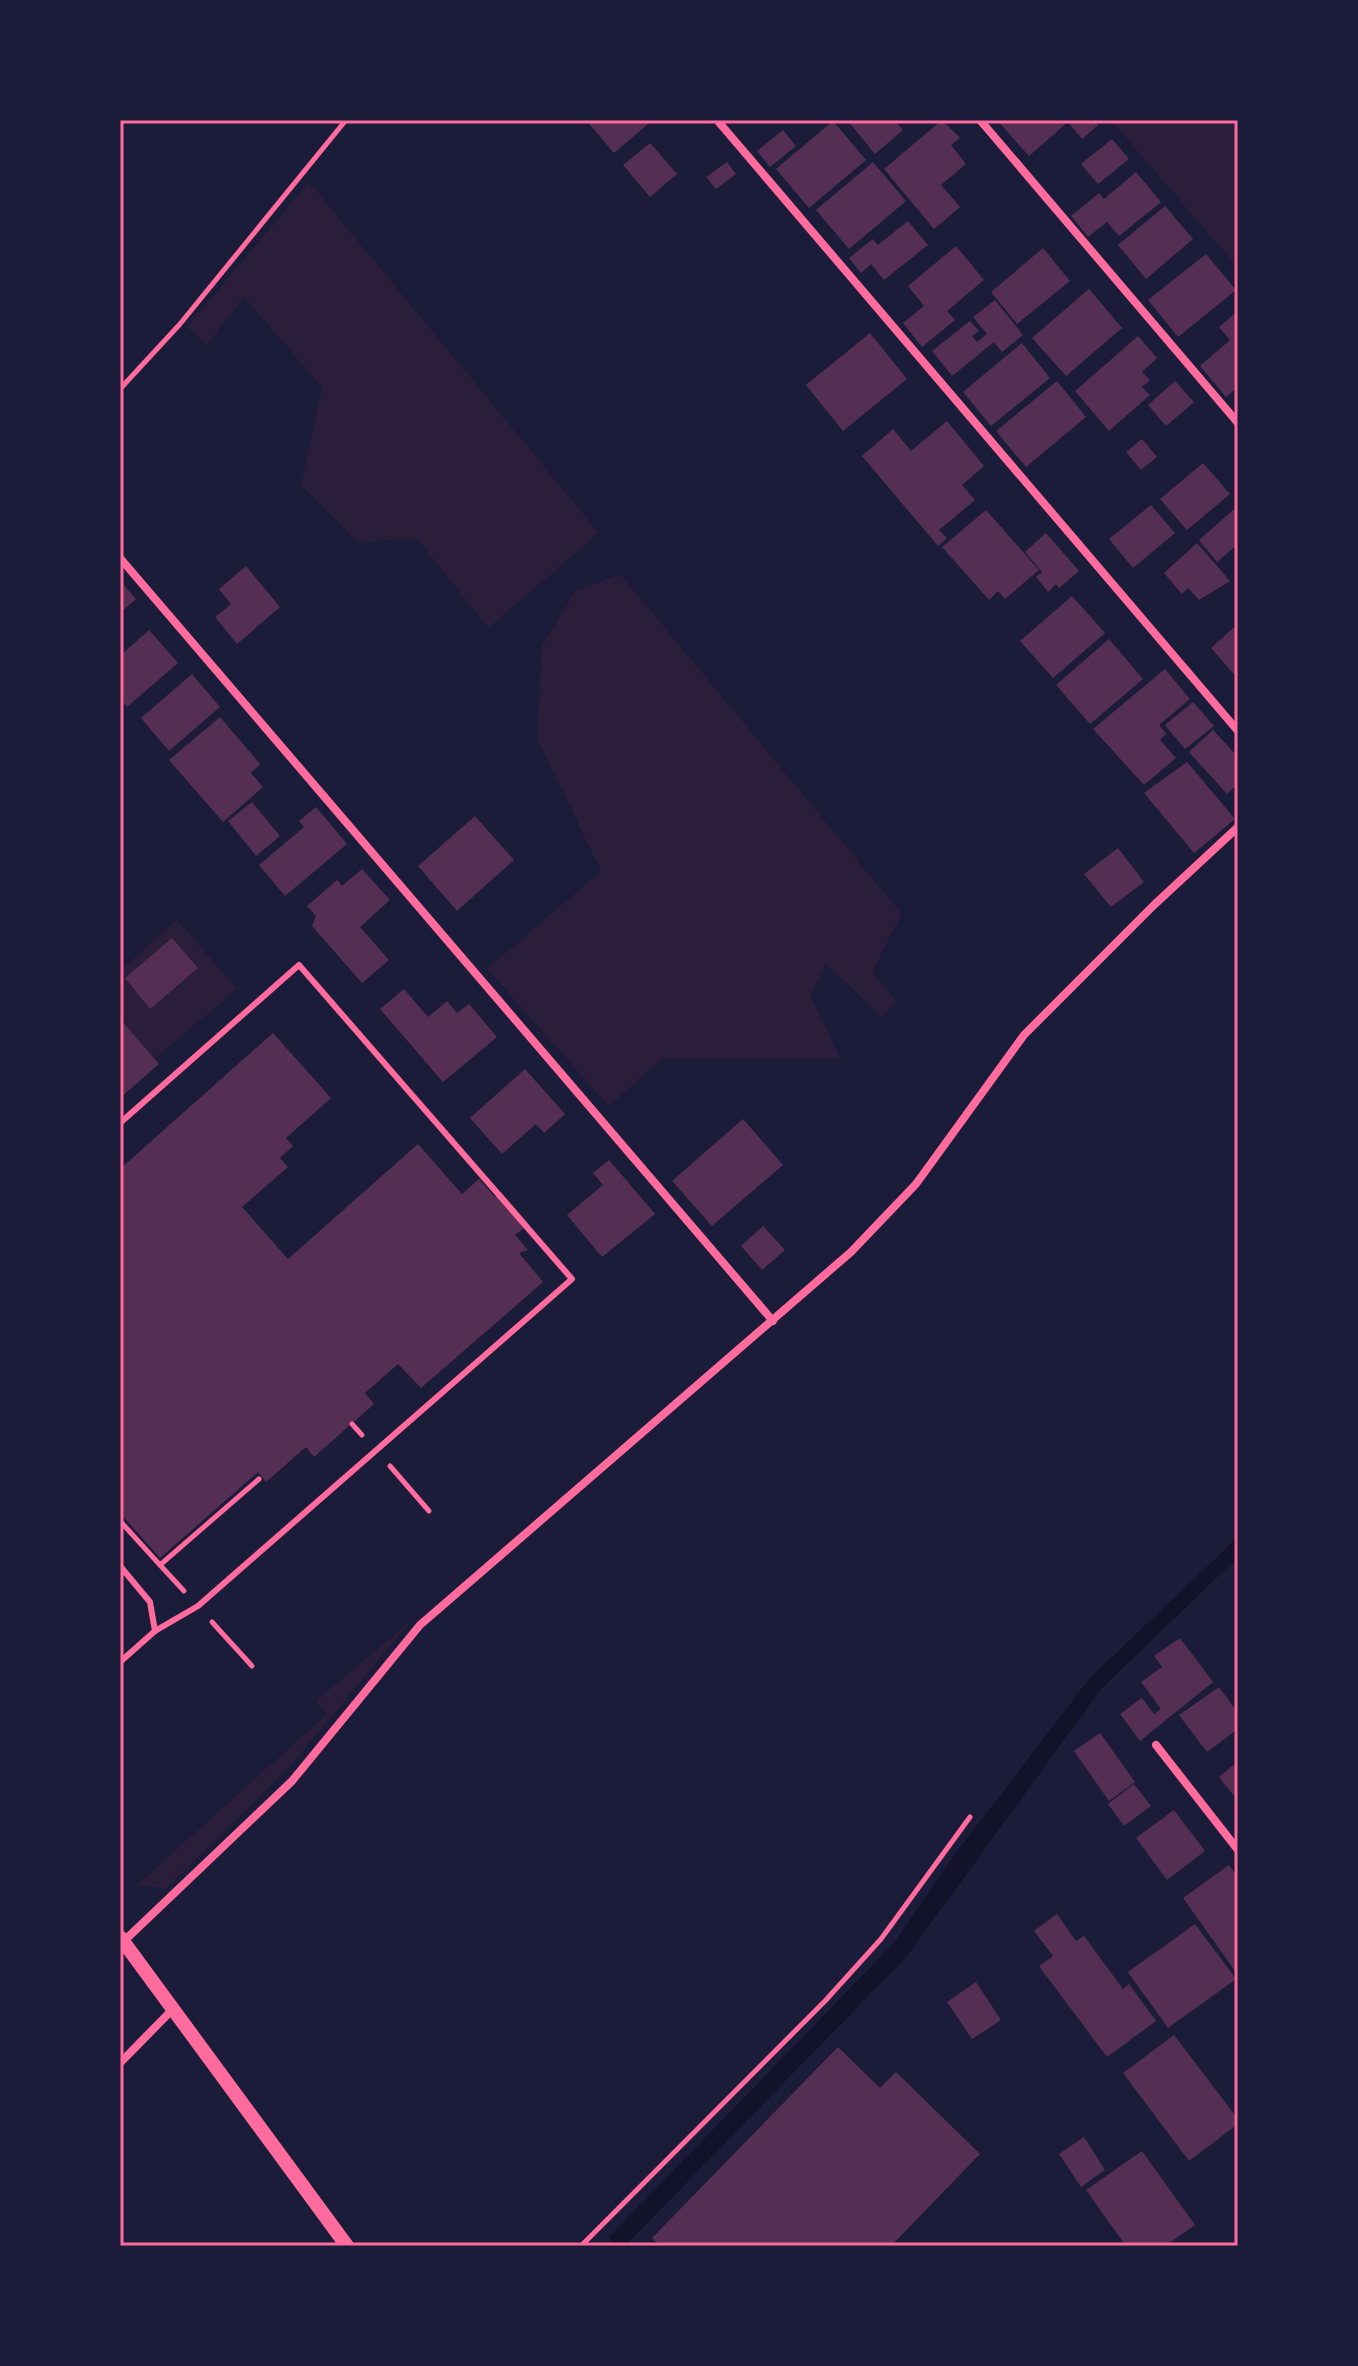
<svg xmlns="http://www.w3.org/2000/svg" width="1358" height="2366" font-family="'Titillium Web',sans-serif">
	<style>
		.green { fill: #2a1e3b }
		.water { fill: #12122b }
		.building { fill: #542f53 }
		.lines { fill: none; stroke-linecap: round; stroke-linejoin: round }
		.path { stroke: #ff6b9d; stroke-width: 5 }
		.service { stroke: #ff6b9d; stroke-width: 6 }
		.minor { stroke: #ff6b9d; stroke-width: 8 }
		.tertiary { stroke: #ff6b9d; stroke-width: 14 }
		.neatline { fill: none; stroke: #ff6b9d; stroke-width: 3 }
	</style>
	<rect width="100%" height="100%" fill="#1b1b3a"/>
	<!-- green -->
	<g class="green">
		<path d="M1111,120h127v148z"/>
		<path d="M309,182l290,351 -111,95 -71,-89 -60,3 -56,-57 21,-98 -78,-90 -37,48 -20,-18z"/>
		<path d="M620,574l282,340 -30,58 24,29 -14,16 -56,-53 -16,31 30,63h-177l-54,48 -122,-137 114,-98 -64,-133 5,-93 33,-53z"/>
		<path d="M177,920l60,69 -83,70 -34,-40v-48z"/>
		<path d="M412,1620l-127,152 -119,116 -29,-3 190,-171 -11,-13z"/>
	</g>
	<!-- water -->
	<path class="water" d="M1238,1537v20l-137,132 -194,267 -282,290h-9l-7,-9 285,-294 59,-86 137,-179z"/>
	<!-- building -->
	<g class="building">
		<path d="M586,120h59l3,4 -34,29z"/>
		<path d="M847,120h47l9,10 -28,24z"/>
		<path d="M942,120l18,18 -9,7 15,19 -25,21 19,22 -26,22 -50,-60z"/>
		<path d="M997,120h97l4,5 -16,14 -14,-17 -39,34z"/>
		<path d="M833,121l33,39 -57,48 -33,-39z"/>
		<path d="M783,130l13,16 -26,21 -13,-16z"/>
		<path d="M1112,139l17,20 -31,25 -17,-20z"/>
		<path d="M650,143l27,31 -27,23 -27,-32z"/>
		<path d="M727,162l9,12 -20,15 -10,-12z"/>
		<path d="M873,162l33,39 -57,48 -33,-39z"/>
		<path d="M1136,172l25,30 -42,34 -12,-14 -19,15 -17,-21 28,-23 5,6z"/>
		<path d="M1165,206l28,33 -47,40 -28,-34z"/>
		<path d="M908,221l20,24 -44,35 -13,-16 -10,9 -12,-15 24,-19 5,6z"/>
		<path d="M956,246l28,34 -37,31 8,9 -33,27 -19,-24 21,-17 -16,-20z"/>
		<path d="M1043,248l27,33 -53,43 -26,-32z"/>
		<path d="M1206,254l30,36 -58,47 -30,-37z"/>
		<path d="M1089,289l33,39 -56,48 -34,-38z"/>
		<path d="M995,300l28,35 -21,17 -8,-10 -42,34 -20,-25 38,-30 9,10 -7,5 5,6 10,-8 -14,-17z"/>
		<path d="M1238,311v76l-12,10 -26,-31 30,-26 -11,-13z"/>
		<path d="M870,333l37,46 -64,52 -37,-46z"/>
		<path d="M1138,336l19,22 -15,14 8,8 -8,7 8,8 -41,36 -34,-40z"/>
		<path d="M1022,343l28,35 -59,48 -28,-34z"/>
		<path d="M1057,381l29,36 -60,50 -30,-36z"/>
		<path d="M1175,381l19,21 -28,24 -18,-21z"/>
		<path d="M947,421l37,45 -22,19 13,15 -36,30 8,8 -9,8 -76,-90 31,-27 18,22z"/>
		<path d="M1142,439l15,18 -16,13 -15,-18z"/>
		<path d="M1203,463l27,31 -43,36 -27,-31z"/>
		<path d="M1151,505l24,28 -42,35 -24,-29z"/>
		<path d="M1238,506v38l-21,18 -18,-22z"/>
		<path d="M986,510l53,60 -34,29 -7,-8 -9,9 -47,-53z"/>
		<path d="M1046,533l33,38 -20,17 -3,-4 -8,8 -12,-15 6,-5 -17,-20z"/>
		<path d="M1197,543l33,38 -31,19 -11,-12 -6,6 -18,-21z"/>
		<path d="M246,566l34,41 -43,37 -22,-27 16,-13 -12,-15z"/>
		<path d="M120,581l16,18 -16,14z"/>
		<path d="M1072,596l33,37 -52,45 -33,-37z"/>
		<path d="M1238,624v55l-27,-31z"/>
		<path d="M149,630l29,33 -51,44 -7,-8v-43z"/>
		<path d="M1109,639l34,40 -53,45 -34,-39z"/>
		<path d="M1165,669l25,30 -31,26 7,9 -6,6 16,18 -32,27 -51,-56z"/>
		<path d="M192,674l28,33 -51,44 -28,-33z"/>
		<path d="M1193,702l21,24 -29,23 -20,-24z"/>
		<path d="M220,717l40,47 -9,9 12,14 -40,35 -54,-62z"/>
		<path d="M1213,730l25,27v27l-11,10 -38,-42z"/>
		<path d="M1187,762l48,57 -41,34 -50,-60z"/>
		<path d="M252,802l28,34 -24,20 -28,-35z"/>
		<path d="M316,807l31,37 -62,52 -26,-31 45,-38 -5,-6z"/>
		<path d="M475,816l39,44 -57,51 -39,-45z"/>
		<path d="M1118,848l26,34 -33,25 -27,-33z"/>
		<path d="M362,869l28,31 -30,27 29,33 -27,23 -50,-57 4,-10 -9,-10 30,-26 5,6z"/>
		<path d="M172,938l26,30 -48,41 -25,-31z"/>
		<path d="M404,989l24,28 19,-16 10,12 12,-9 28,33 -54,45 -63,-73z"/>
		<path d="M120,1019l39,45 -39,34z"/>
		<path d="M273,1033l58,65 -45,40 7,8 -13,12 8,9 -46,40 46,52 130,-115 44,50 17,-15 16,18 6,-5 28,32 -14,11 13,15 -9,3 24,29 -122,106 -23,-24 -33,29 9,11 -60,53 -8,-10 -40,35 -8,-10 -98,86 -40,-45v-344z"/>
		<path d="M525,1069l40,45 -21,19 -8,-9 -34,30 -32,-36z"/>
		<path d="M743,1119l40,46 -71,61 -40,-45z"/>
		<path d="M609,1160l46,54 -53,43 -35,-42 36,-30 -10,-12z"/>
		<path d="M763,1226l22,24 -23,20 -21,-24z"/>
		<path d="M1180,1638l33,44 -73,59 -20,-27 22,-16 12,16 7,-5 -20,-27 21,-15 -8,-11z"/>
		<path d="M1219,1687l19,26v16l-31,23 -28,-37z"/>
		<path d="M1100,1733l35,49 -26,19 -35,-50z"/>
		<path d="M1238,1761v40l-19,-24z"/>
		<path d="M1134,1784l17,22 -27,20 -16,-22z"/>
		<path d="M1174,1810l31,41 -38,29 -31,-42z"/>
		<path d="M1229,1865l9,12v98l-55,-77z"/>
		<path d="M1057,1914l19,27 8,-5 39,53 6,-5 27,37 -49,36 -68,-91 14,-10 -19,-25z"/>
		<path d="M1195,1924l41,55 -68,49 -40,-56z"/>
		<path d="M976,1982l25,38 -29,19 -25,-37z"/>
		<path d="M1174,2035l64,84v5l-49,37 -66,-88z"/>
		<path d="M838,2047l42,41 16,-16 84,82 -89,92h-231l-8,-8z"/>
		<path d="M1084,2137l21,33 -24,17 -22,-33z"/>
		<path d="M1142,2151l53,74 -30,21h-39l-40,-56z"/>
	</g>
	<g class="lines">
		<!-- path -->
		<g class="path">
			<path d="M120,389l60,-65 166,-204"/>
			<path d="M352,1424l10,11"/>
			<path d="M390,1466l39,45"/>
			<path d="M120,1521l40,44 99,-86"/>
			<path d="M160,1565l24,26"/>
			<path d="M212,1622l40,44"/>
			<path d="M581,2246l244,-245 56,-62 89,-122"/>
		</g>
		<!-- service -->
		<g class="service">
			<path d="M120,1123l179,-158 273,314 -374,327 -43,25 -35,31"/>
			<path d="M120,1566l30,36 5,29"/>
		</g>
		<!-- minor -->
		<g class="minor">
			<path d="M717,120l521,611"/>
			<path d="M980,120l258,303"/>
			<path d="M120,558l653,763"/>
			<path d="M1156,1745l82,105"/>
			<path d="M124,1941l168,-160 128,-156 431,-373 65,-68 108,-149 130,-130 84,-78"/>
			<path d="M120,2063l53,-54"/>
		</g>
		<!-- tertiary -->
		<path class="tertiary" d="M120,1937l227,309"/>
	</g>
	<!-- border -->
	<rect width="1358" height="2366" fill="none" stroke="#1b1b3a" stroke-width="244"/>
	<rect x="122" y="122" width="1114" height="2122" class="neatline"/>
</svg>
